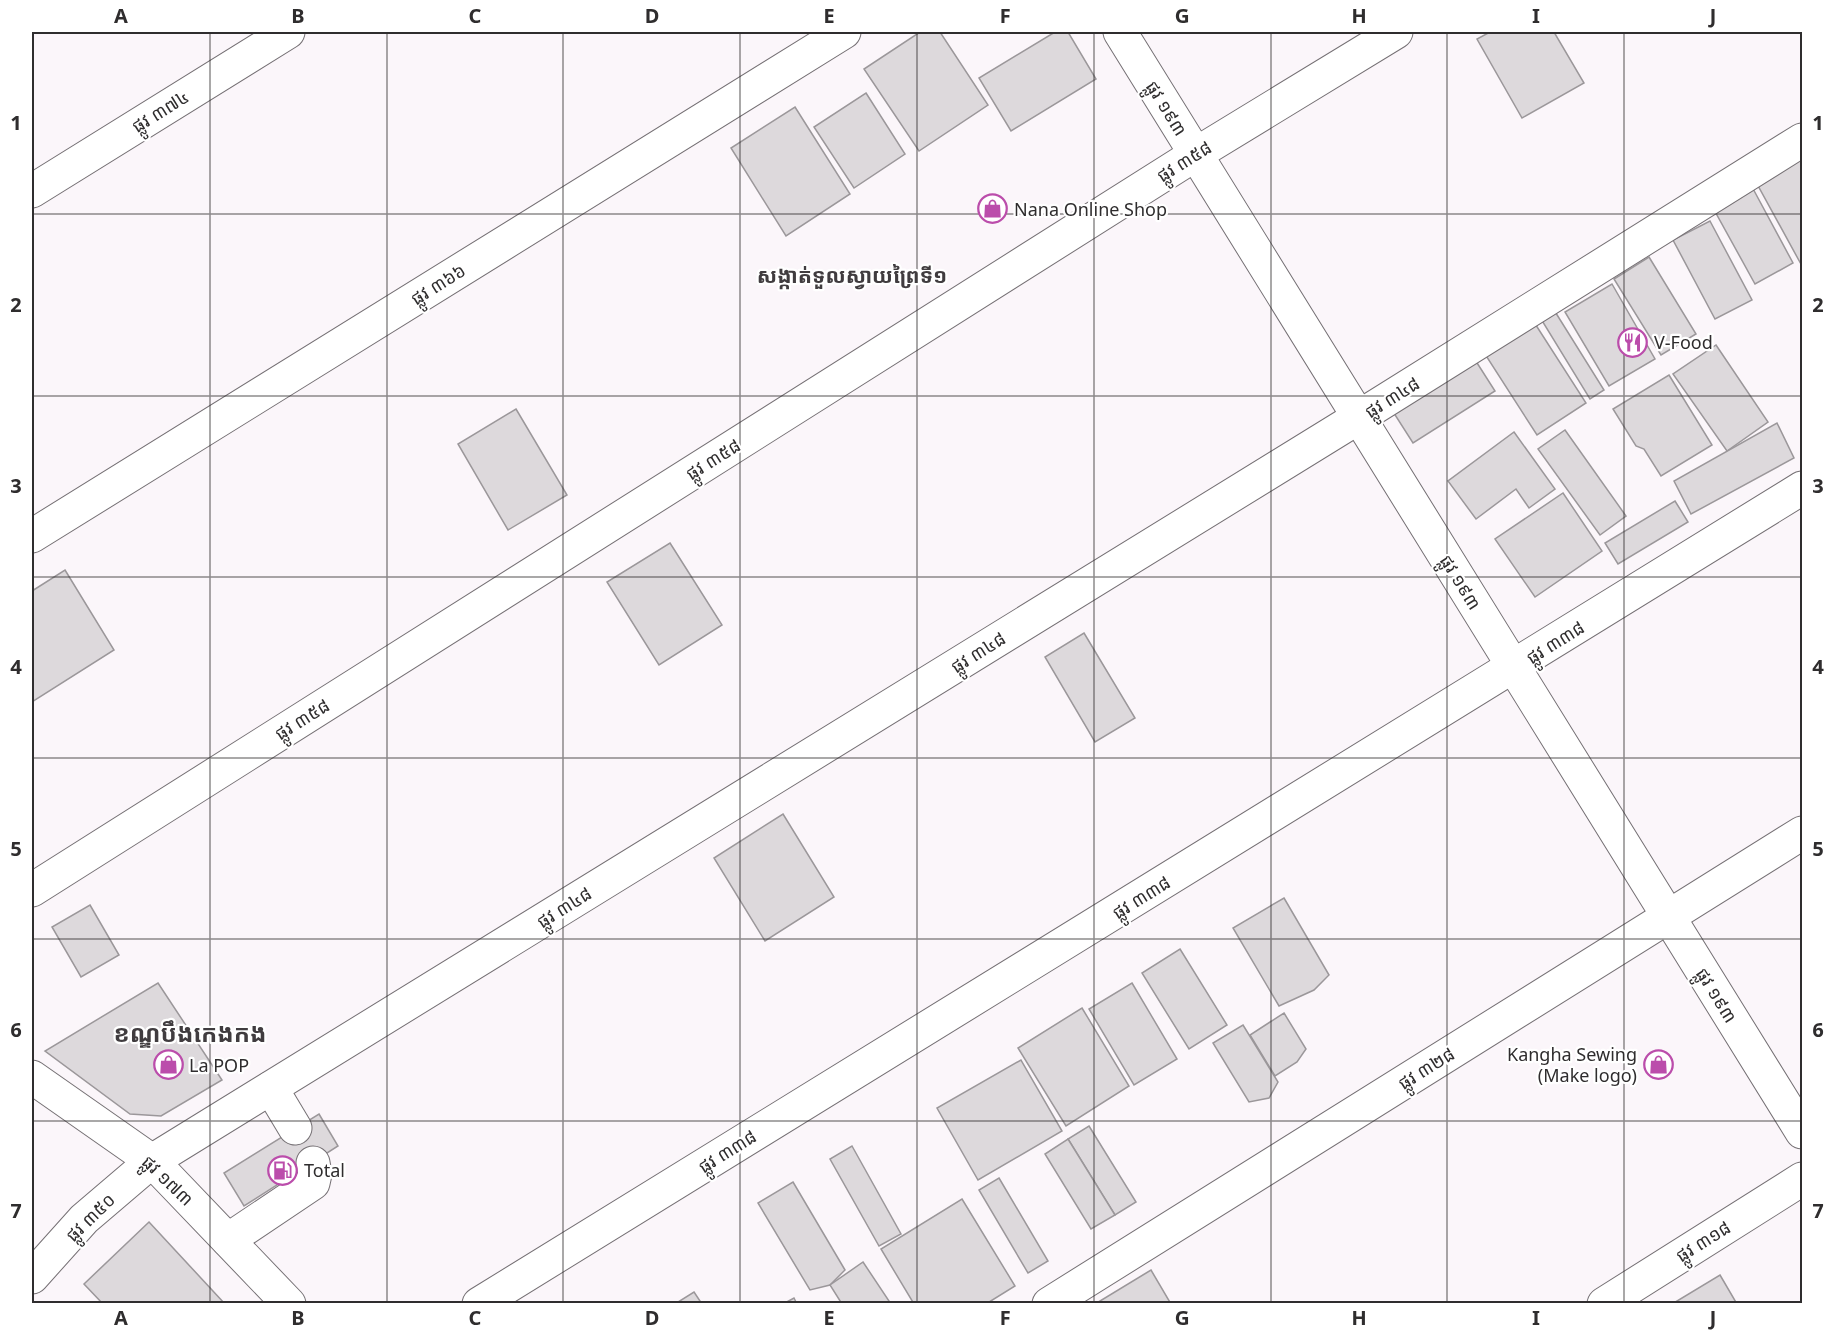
<svg xmlns="http://www.w3.org/2000/svg" width="1834" height="1335" font-family="Georgia,'Noto Sans Khmer',serif">
	<style>
		.building { fill: #ddd9dc; stroke: #9b979a; stroke-width: 1.5 }
		.lines { fill: none; stroke-linecap: round; stroke-linejoin: round }
		.minor-casing { stroke: #757074; stroke-width: 35 }
		.minor { stroke: #fff; stroke-width: 33 }
		.grid { fill: none; stroke: #2f2d2e; stroke-width: 1.5; stroke-opacity: 0.55 }
		.labels { text-anchor: middle; dominant-baseline: central; stroke-width: 4.5; stroke-linejoin: round; paint-order: stroke }
		.street-label { font-size: 18px; fill: #2f2d2e; stroke: #fff }
		.poi-label { font-size: 18px; fill: #2f2d2e; stroke: #fff; text-anchor: start }
		.quarter-label { font-size: 21px; font-weight: bold; fill: #403c3f; stroke: #fff }
		.district-label { font-size: 24px; font-weight: bold; fill: #403c3f; stroke: #fff }
		.neatline { fill: none; stroke: #2f2d2e; stroke-width: 2 }
		.grid-label { font-size: 20px; text-anchor: middle; font-weight: bold; fill: #2f2d2e }
	</style>
	<rect width="100%" height="100%" fill="#fbf6fa"/>
	<!-- building -->
	<g class="building">
		<path d="M920,32h20l48,73 -69,46 -55,-82z"/>
		<path d="M1055,32h13l28,47 -85,52 -32,-53z"/>
		<path d="M1490,32h64l30,51 -62,35 -45,-79z"/>
		<path d="M866,93l39,61 -51,34 -40,-61z"/>
		<path d="M795,107l55,87 -64,42 -55,-88z"/>
		<path d="M1799,158l3,7v101l-46,-84z"/>
		<path d="M1751,185l42,78 -38,21 -43,-78z"/>
		<path d="M1710,221l42,79 -37,19 -42,-79z"/>
		<path d="M1649,257l47,77 -35,21 -47,-76z"/>
		<path d="M1612,284l43,75 -46,27 -44,-74z"/>
		<path d="M1554,310l50,80 -14,9 -49,-80z"/>
		<path d="M1532,319l54,84 -49,32 -54,-84z"/>
		<path d="M1716,345l52,77 -41,29 -54,-77z"/>
		<path d="M1472,355l23,36 -82,52 -23,-36z"/>
		<path d="M1669,375l43,70 -51,31 -17,-27 -8,-3 -23,-37z"/>
		<path d="M516,409l51,86 -59,35 -50,-86z"/>
		<path d="M1777,423l17,35 -103,56 -17,-33z"/>
		<path d="M1565,430l61,86 -26,19 -62,-86z"/>
		<path d="M1514,432l41,57 -26,19 -13,-19 -40,30 -28,-38z"/>
		<path d="M1563,493l39,58 -67,46 -40,-58z"/>
		<path d="M1675,501l13,21 -70,42 -13,-21z"/>
		<path d="M670,543l52,82 -63,40 -52,-83z"/>
		<path d="M65,570l49,80 -82,52v-111z"/>
		<path d="M1084,633l51,85 -40,24 -50,-85z"/>
		<path d="M783,814l51,83 -69,44 -51,-83z"/>
		<path d="M1284,898l45,77 -15,15 -35,16 -46,-78z"/>
		<path d="M90,905l29,50 -38,22 -29,-50z"/>
		<path d="M1180,949l47,76 -38,24 -47,-76z"/>
		<path d="M158,983l64,97 -61,36 -31,-2 -85,-63z"/>
		<path d="M1132,983l45,76 -43,26 -45,-76z"/>
		<path d="M1082,1008l47,78 -63,40 -48,-78z"/>
		<path d="M1284,1013l22,36 -9,13 -22,14 -25,-41z"/>
		<path d="M1243,1025l35,57 -9,16 -20,4 -36,-59z"/>
		<path d="M1021,1060l41,71 -84,49 -41,-72z"/>
		<path d="M319,1114l19,32 -94,60 -20,-33z"/>
		<path d="M1089,1126l47,76 -21,13 -47,-76z"/>
		<path d="M1068,1139l47,76 -24,14 -46,-75z"/>
		<path d="M852,1146l49,88 -22,12 -49,-87z"/>
		<path d="M999,1178l49,83 -20,12 -49,-83z"/>
		<path d="M793,1182l52,88 -15,15 -20,5 -52,-87z"/>
		<path d="M962,1199l53,87 -29,18h-72l-33,-55z"/>
		<path d="M149,1222l76,82h-122l-19,-20z"/>
		<path d="M863,1262l28,42h-49l-12,-19z"/>
		<path d="M1151,1270l20,34h-76z"/>
		<path d="M1720,1275l17,29h-65z"/>
		<path d="M694,1292l8,12h-23l-1,-2z"/>
		<path d="M794,1298l3,6h-14z"/>
	</g>
	<g class="lines">
		<defs>
			<g id="minor">
				<path d="M1120,32l682,1100"/>
				<path d="M32,191l256,-159"/>
				<path d="M32,536l812,-504"/>
				<path d="M32,890l1164,-736 200,-122"/>
				<path d="M32,1077l120,84 137,143"/>
				<path d="M271,1088l24,40"/>
				<path d="M228,1240l85,-57 2,-9 -2,-11"/>
				<path d="M32,1277l52,-58 68,-58 1207,-744 443,-277"/>
				<path d="M479,1304l1323,-816"/>
				<path d="M1049,1304l753,-471"/>
				<path d="M1604,1304l198,-125"/>
			</g>
		</defs>
		<!-- minor casing -->
		<use href="#minor" class="minor-casing"/>
		<!-- minor -->
		<use href="#minor" class="minor"/>
	</g>
	<!-- grid -->
	<path class="grid" d="M210,32v1272M387,32v1272M563,32v1272M740,32v1272M917,32v1272M1094,32v1272M1271,32v1272M1447,32v1272M1624,32v1272M32,214h1770M32,396h1770M32,577h1770M32,758h1770M32,939h1770M32,1121h1770"/>
	<!-- icons -->
	<defs>
		<symbol id="shop-ring" viewBox="-11 -11 22 22"><circle r="9.5" fill="#fff" stroke="#bb4dab" stroke-width="1.5"/><path d="M-5-2.5h2.3a2.7 3.5 0 0 1 5.4 0H5L5.5 6h-11ZM-1.5-2.5h3a1.5 2.3 0 0 0-3 0Z" fill="#bb4dab"/></symbol>
		<symbol id="restaurant-ring" viewBox="-11 -11 22 22"><circle r="9.5" fill="#fff" stroke="#bb4dab" stroke-width="1.5"/><path d="M-5-6h1v4h1v-4h1v4h1v-4h1v5L-1.5 .5V6h-2V.5L-5-1ZM5-6V6H3V1.5H1.5Q1.5-4 5-6Z" fill="#bb4dab"/></symbol>
		<symbol id="fuel-ring" viewBox="-11 -11 22 22"><circle r="9.5" fill="#fff" stroke="#bb4dab" stroke-width="1.5"/><path d="M-5.5-6h7V0h2V4h1.3V-2.5L3-4.5l.8-.8L6-3V5H2.5V1h-1V6h-7ZM-4.2-4.7v3.2H.2V-4.7Z" fill="#bb4dab"/></symbol>
	</defs>
	<g fill-rule="evenodd">
		<use href="#shop-ring" x="976" y="192" width="33" height="33"/>
		<use href="#restaurant-ring" x="1616" y="326" width="33" height="33"/>
		<use href="#shop-ring" x="1642" y="1048" width="33" height="33"/>
		<use href="#shop-ring" x="152" y="1048" width="33" height="33"/>
		<use href="#fuel-ring" x="266" y="1154" width="33" height="33"/>
	</g>
	<g class="labels">
		<!-- street labels -->
		<g class="street-label">
			<text transform="translate(1167 108) rotate(58)">ផ្លូវ ១៩៣</text>
			<text transform="translate(160 111) rotate(-32)">ផ្លូវ ៣៧៤</text>
			<text transform="translate(1184 161) rotate(-32)">ផ្លូវ ៣៥៨</text>
			<text transform="translate(438 284) rotate(-32)">ផ្លូវ ៣៦៦</text>
			<text transform="translate(1392 397) rotate(-32)">ផ្លូវ ៣៤៨</text>
			<text transform="translate(713 459) rotate(-32)">ផ្លូវ ៣៥៨</text>
			<text transform="translate(1461 582) rotate(58)">ផ្លូវ ១៩៣</text>
			<text transform="translate(1555 642) rotate(-32)">ផ្លូវ ៣៣៨</text>
			<text transform="translate(978 652) rotate(-32)">ផ្លូវ ៣៤៨</text>
			<text transform="translate(302 719) rotate(-32)">ផ្លូវ ៣៥៨</text>
			<text transform="translate(1141 897) rotate(-32)">ផ្លូវ ៣៣៨</text>
			<text transform="translate(564 907) rotate(-32)">ផ្លូវ ៣៤៨</text>
			<text transform="translate(1717 995) rotate(58)">ផ្លូវ ១៩៣</text>
			<text transform="translate(1426 1068) rotate(-32)">ផ្លូវ ៣២៨</text>
			<text transform="translate(727 1151) rotate(-32)">ផ្លូវ ៣៣៨</text>
			<text transform="translate(168 1180) rotate(44)">ផ្លូវ ១៧៣</text>
			<text transform="translate(90 1217) rotate(-44)">ផ្លូវ ៣៥០</text>
			<text transform="translate(1703 1241) rotate(-32)">ផ្លូវ ៣១៨</text>
		</g>
		<!-- poi labels -->
		<g class="poi-label">
			<text x="1014" y="209">Nana Online Shop</text>
			<text x="1654" y="342">V-Food</text>
			<text x="1637" y="1054" text-anchor="end">Kangha Sewing<tspan x="1637" dy="21">(Make logo)</tspan></text>
			<text x="189" y="1065">La POP</text>
			<text x="304" y="1170">Total</text>
		</g>
		<!-- quarter labels -->
		<g class="quarter-label">
			<text x="852" y="275">សង្កាត់ទួលស្វាយព្រៃទី១</text>
		</g>
		<!-- district labels -->
		<g class="district-label">
			<text x="190" y="1032">ខណ្ឌបឹងកេងកង</text>
		</g>
	</g>
	<!-- border -->
	<rect width="1834" height="1335" fill="none" stroke="#ffffff" stroke-width="66"/>
	<rect x="33" y="33" width="1768" height="1269" class="neatline"/>
	<g class="grid-label">
		<text x="121" y="23">A</text>
		<text x="298" y="23">B</text>
		<text x="475" y="23">C</text>
		<text x="652" y="23">D</text>
		<text x="829" y="23">E</text>
		<text x="1005" y="23">F</text>
		<text x="1182" y="23">G</text>
		<text x="1359" y="23">H</text>
		<text x="1536" y="23">I</text>
		<text x="1713" y="23">J</text>
		<text x="16" y="130">1</text>
		<text x="1818" y="130">1</text>
		<text x="16" y="312">2</text>
		<text x="1818" y="312">2</text>
		<text x="16" y="493">3</text>
		<text x="1818" y="493">3</text>
		<text x="16" y="674">4</text>
		<text x="1818" y="674">4</text>
		<text x="16" y="856">5</text>
		<text x="1818" y="856">5</text>
		<text x="16" y="1037">6</text>
		<text x="1818" y="1037">6</text>
		<text x="16" y="1218">7</text>
		<text x="1818" y="1218">7</text>
		<text x="121" y="1325">A</text>
		<text x="298" y="1325">B</text>
		<text x="475" y="1325">C</text>
		<text x="652" y="1325">D</text>
		<text x="829" y="1325">E</text>
		<text x="1005" y="1325">F</text>
		<text x="1182" y="1325">G</text>
		<text x="1359" y="1325">H</text>
		<text x="1536" y="1325">I</text>
		<text x="1713" y="1325">J</text>
	</g>
</svg>
